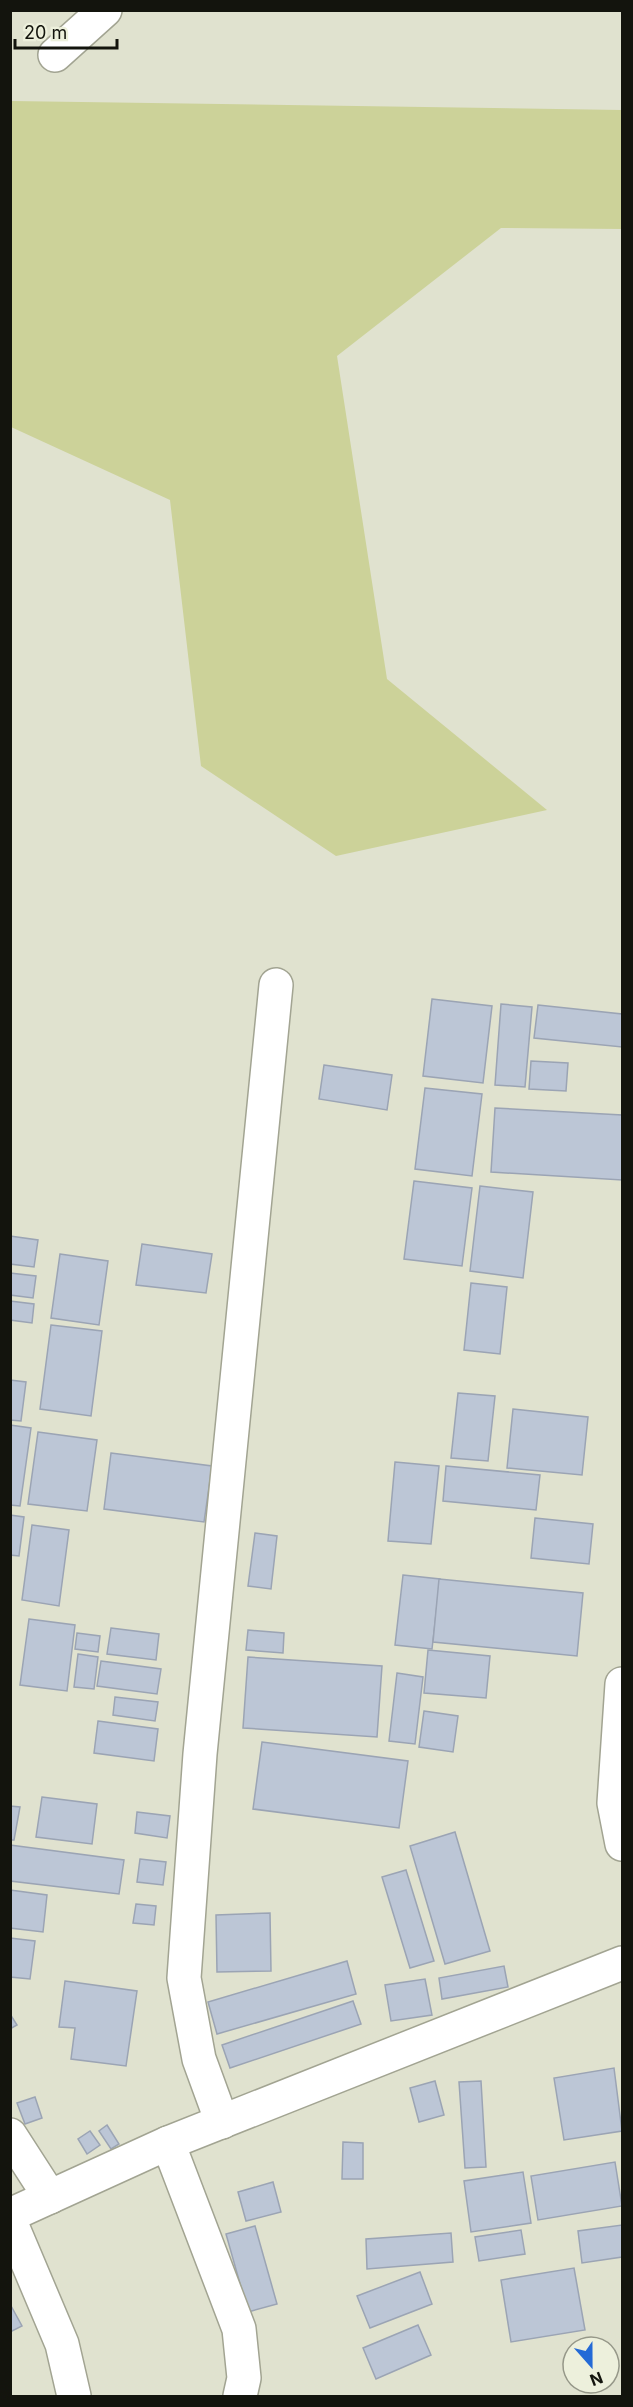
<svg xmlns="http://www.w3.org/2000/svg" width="633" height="2407" font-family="Inter,sans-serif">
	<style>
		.green { fill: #ccd299 }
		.building { fill: #bcc6d6; stroke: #9ba4b4; stroke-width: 1.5 }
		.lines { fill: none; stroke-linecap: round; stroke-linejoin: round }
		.street-casing { stroke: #a2a492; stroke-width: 36 }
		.street { stroke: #fff; stroke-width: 33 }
	</style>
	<rect width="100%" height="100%" fill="#e0e2cf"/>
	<!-- green -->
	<path class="green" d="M11,101l611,9v119l-121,-1 -164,128 50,323 160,131 -211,46 -135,-90 -31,-266 -159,-73z"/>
	<!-- building -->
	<g class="building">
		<path d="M432,999l60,7 -9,77 -60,-7z"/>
		<path d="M501,1004l31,3 -7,80 -30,-2z"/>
		<path d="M538,1005l84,9v33l-88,-9z"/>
		<path d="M531,1061l37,2 -2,28 -37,-2z"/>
		<path d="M324,1065l68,10 -5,35 -68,-11z"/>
		<path d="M425,1088l57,6 -10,82 -57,-7z"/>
		<path d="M495,1108l127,7v65l-131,-8z"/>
		<path d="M414,1181l58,7 -10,78 -58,-7z"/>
		<path d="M480,1186l53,6 -10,86 -53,-7z"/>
		<path d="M10,1236l28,4 -4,27 -24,-3z"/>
		<path d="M142,1244l70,10 -6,39 -70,-8z"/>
		<path d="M60,1254l48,7 -9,64 -48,-7z"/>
		<path d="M10,1273l26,3 -3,22 -23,-3z"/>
		<path d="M471,1283l36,4 -7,67 -36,-4z"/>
		<path d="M10,1301l24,3 -2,19 -22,-3z"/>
		<path d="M51,1325l51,6 -11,85 -51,-7z"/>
		<path d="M10,1380l16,2 -5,39 -11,-1z"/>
		<path d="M458,1393l37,3 -7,65 -37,-3z"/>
		<path d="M513,1409l75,8 -6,58 -75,-7z"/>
		<path d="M10,1425l21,3 -11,78 -10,-1z"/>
		<path d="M38,1432l59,8 -10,71 -59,-7z"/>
		<path d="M111,1453l101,13 -8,56 -100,-13z"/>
		<path d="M395,1462l44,4 -8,78 -43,-3z"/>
		<path d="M446,1466l94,9 -4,35 -93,-9z"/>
		<path d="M10,1515l14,2 -5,39 -9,-1z"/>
		<path d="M535,1518l58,6 -4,40 -58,-6z"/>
		<path d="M32,1525l37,5 -10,76 -37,-6z"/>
		<path d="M255,1533l22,3 -6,53 -23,-3z"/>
		<path d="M403,1575l37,4 -8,70 -37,-4z"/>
		<path d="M439,1579l144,14 -6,63 -144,-14z"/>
		<path d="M29,1619l46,6 -8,66 -47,-6z"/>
		<path d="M111,1628l48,6 -3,26 -49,-6z"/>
		<path d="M248,1630l36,3 -1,20 -37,-3z"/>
		<path d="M77,1633l23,3 -2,16 -23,-3z"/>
		<path d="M428,1650l62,6 -4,42 -62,-5z"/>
		<path d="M78,1654l20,3 -4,32 -20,-2z"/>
		<path d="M248,1657l134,9 -5,71 -134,-9z"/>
		<path d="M101,1661l60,8 -4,25 -60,-8z"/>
		<path d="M397,1673l26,4 -8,67 -26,-3z"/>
		<path d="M115,1697l43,5 -3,19 -42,-6z"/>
		<path d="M424,1711l34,5 -5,36 -34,-5z"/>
		<path d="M98,1721l60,8 -4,32 -60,-8z"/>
		<path d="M262,1742l146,19 -9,67 -146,-19z"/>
		<path d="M42,1797l55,7 -5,40 -56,-7z"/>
		<path d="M10,1806l10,1 -6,33h-4z"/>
		<path d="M137,1812l33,4 -3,22 -32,-5z"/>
		<path d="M455,1832l35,119 -45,13 -35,-118z"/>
		<path d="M10,1845l114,15 -5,34 -109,-13z"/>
		<path d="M140,1859l26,3 -3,23 -26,-3z"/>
		<path d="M406,1870l28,91 -24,7 -28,-91z"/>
		<path d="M10,1890l37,5 -4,37 -33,-4z"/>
		<path d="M136,1904l20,2 -2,19 -21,-2z"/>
		<path d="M270,1913l1,58 -54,1 -1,-57z"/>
		<path d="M10,1938l25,3 -5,38 -20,-2z"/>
		<path d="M347,1961l9,33 -139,40 -9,-32z"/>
		<path d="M504,1966l4,21 -66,12 -3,-21z"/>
		<path d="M425,1979l7,36 -41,6 -6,-36z"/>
		<path d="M65,1981l72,10 -11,75 -55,-7 4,-31 -16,-1z"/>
		<path d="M353,2001l8,23 -131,44 -8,-23z"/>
		<path d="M10,2014l7,11 -7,4z"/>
		<path d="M614,2068l8,63 -58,9 -10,-62z"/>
		<path d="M435,2081l9,34 -25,7 -9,-34z"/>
		<path d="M481,2081l5,86 -21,1 -6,-86z"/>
		<path d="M35,2097l7,21 -17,6 -8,-21z"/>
		<path d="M107,2125l12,19 -8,5 -12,-18z"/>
		<path d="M90,2131l10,14 -13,9 -9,-15z"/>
		<path d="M343,2142l20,1v36h-21z"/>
		<path d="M615,2162l7,44 -84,14 -7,-44z"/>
		<path d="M523,2172l8,51 -60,9 -7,-51z"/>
		<path d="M273,2182l8,30 -35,9 -8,-29z"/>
		<path d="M622,2225v32l-40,6 -4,-32z"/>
		<path d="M255,2226l22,78 -29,8 -22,-78z"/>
		<path d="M521,2230l4,24 -46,7 -4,-24z"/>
		<path d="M451,2233l2,29 -86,7 -1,-30z"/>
		<path d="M574,2268l11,62 -74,12 -10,-62z"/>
		<path d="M420,2272l12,32 -62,24 -13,-32z"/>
		<path d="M10,2304l12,22 -12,6z"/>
		<path d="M418,2325l13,30 -55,24 -13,-31z"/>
	</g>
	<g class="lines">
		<defs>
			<g id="street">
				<path d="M55,55l50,-45"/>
				<path d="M622,1684l-8,119 8,41"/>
				<path d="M222,2122l-23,-63 -15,-81 16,-224 76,-769"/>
				<path d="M10,2135l40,62"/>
				<path d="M168,2143l71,186 5,49 -4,18"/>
				<path d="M10,2215l158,-72 454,-180"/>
				<path d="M10,2221l52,123 12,52"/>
			</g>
		</defs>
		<!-- street casing -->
		<use href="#street" class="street-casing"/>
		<!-- street -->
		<use href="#street" class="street"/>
	</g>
	<!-- border -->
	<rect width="633" height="2407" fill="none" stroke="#13140d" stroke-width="24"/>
	<!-- north arrow -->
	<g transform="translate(591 2365) rotate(159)"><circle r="28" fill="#edf0dc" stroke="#969889" stroke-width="1.5"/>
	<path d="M0-4.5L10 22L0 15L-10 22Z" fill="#246ad6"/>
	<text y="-9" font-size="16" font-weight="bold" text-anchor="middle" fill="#13140d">N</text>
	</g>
	<!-- scale -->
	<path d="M15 39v9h102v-9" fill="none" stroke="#13140d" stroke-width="3"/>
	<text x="24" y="39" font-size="18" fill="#13140d" stroke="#edf0dc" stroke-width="4.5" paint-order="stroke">20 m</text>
</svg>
